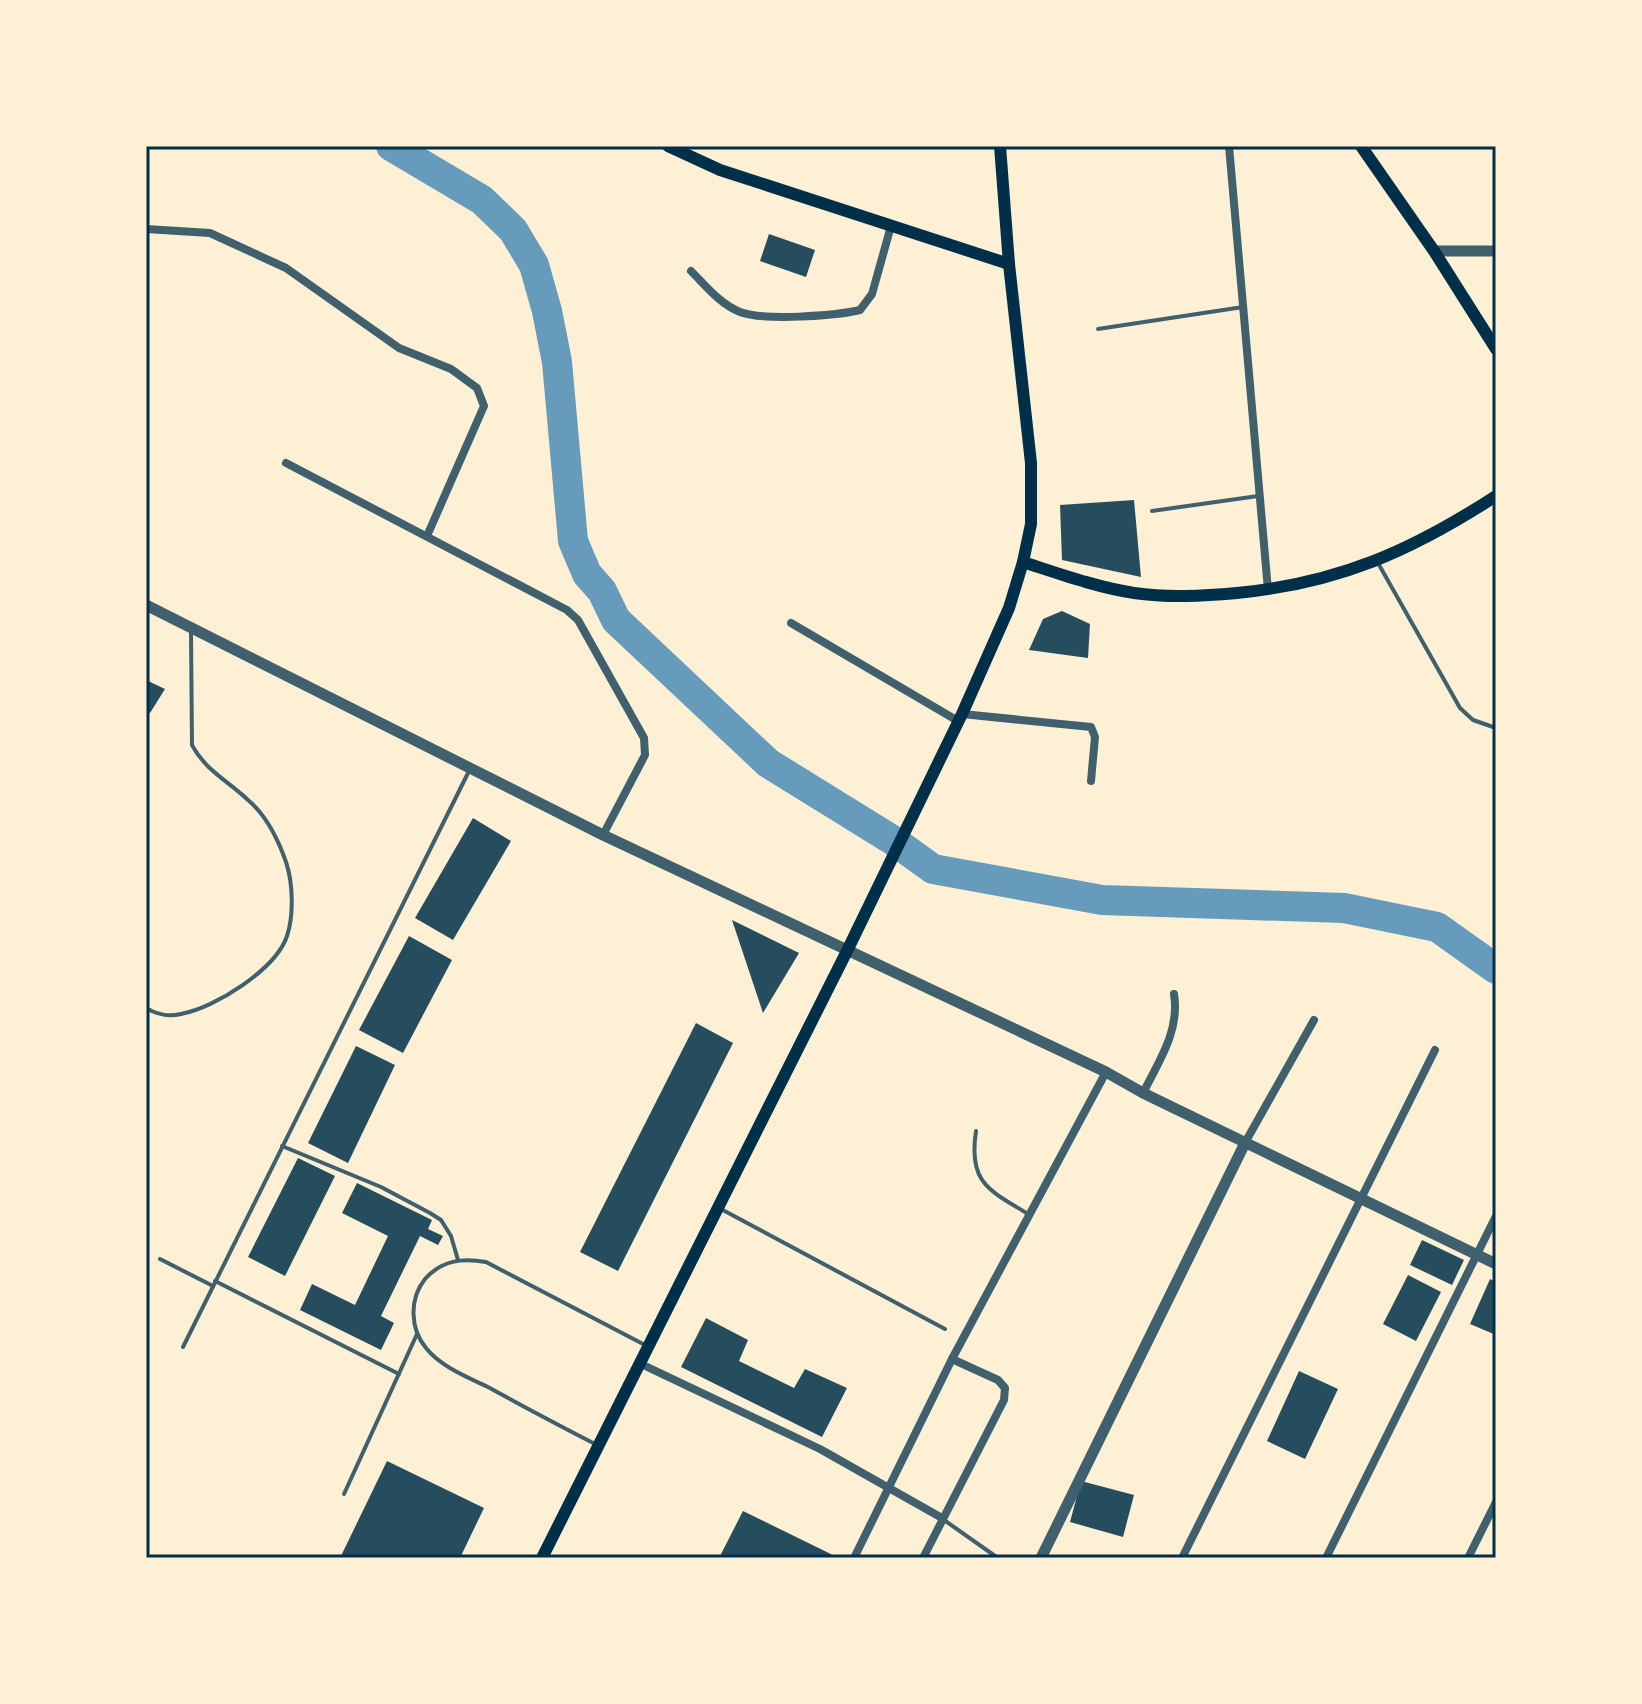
<svg xmlns="http://www.w3.org/2000/svg" width="1642" height="1704" font-family="Inter,sans-serif">
	<style>
		.lines { fill: none; stroke-linecap: round; stroke-linejoin: round }
		.river { stroke: #669bbc; stroke-width: 30 }
		.building { fill: #264d5e }
		.service { stroke: #3f606c; stroke-width: 4 }
		.minor { stroke: #3f606c; stroke-width: 8 }
		.tertiary { stroke: #3f606c; stroke-width: 11 }
		.secondary { stroke: #003049; stroke-width: 12 }
		.neatline { fill: none; stroke: #003049; stroke-width: 3 }
	</style>
	<rect width="100%" height="100%" fill="#fdf0d5"/>
	<g class="lines">
		<!-- river -->
		<path class="river" d="M391,146l91,54 31,30 21,35 13,46 10,51 16,179 14,33 15,17 14,29 152,143 126,78 39,28 169,31 242,8 93,19 59,42"/>
	</g>
	<!-- building -->
	<g class="building">
		<path d="M769,234l46,16 -9,27 -46,-16z"/>
		<path d="M1134,500l7,77 -79,-17 -2,-55z"/>
		<path d="M1062,611l28,13 -2,34 -59,-8 14,-31z"/>
		<path d="M146,680l19,9 -15,24 -4,-2z"/>
		<path d="M473,818l38,23 -58,99 -38,-22z"/>
		<path d="M732,920l67,33 -36,60z"/>
		<path d="M409,936l43,24 -49,93 -44,-23z"/>
		<path d="M696,1023l37,20 -115,228 -38,-19z"/>
		<path d="M356,1046l39,19 -47,98 -40,-20z"/>
		<path d="M298,1158l37,18 -50,100 -37,-19z"/>
		<path d="M357,1183l75,37 -4,9 15,7 -5,9 -18,-9 -39,80 13,7 -13,27 -81,-40 12,-26 43,21 33,-69 -46,-23z"/>
		<path d="M1422,1240l42,20 -12,25 -42,-20z"/>
		<path d="M1408,1275l33,17 -25,49 -33,-17z"/>
		<path d="M1490,1279l6,3v53l-26,-11z"/>
		<path d="M706,1318l42,22 -9,21 55,27 11,-19 42,19 -25,49 -141,-70z"/>
		<path d="M1299,1371l39,18 -33,70 -38,-18z"/>
		<path d="M387,1461l97,47 -24,50h-120z"/>
		<path d="M1081,1481l53,14 -11,42 -53,-15z"/>
		<path d="M743,1511l96,47h-120z"/>
	</g>
	<g class="lines">
		<!-- service -->
		<g class="service">
			<path d="M1098,329l145,-22"/>
			<path d="M1152,511l106,-15"/>
			<path d="M1378,563l82,145 13,12 23,8"/>
			<path d="M146,1008c12,7 22,9 35,6 34,-6 95,-45 106,-78 7,-21 6,-53 -1,-74 -8,-23 -19,-46 -38,-62 -20,-19 -43,-30 -56,-55l-1,-113"/>
			<path d="M976,1131c-8,52 13,59 52,83"/>
			<path d="M282,1146l99,41 49,26 11,7 10,16 7,24"/>
			<path d="M719,1208l226,121"/>
			<path d="M160,1259l53,27"/>
			<path d="M215,1281l184,93"/>
			<path d="M183,1347l287,-578"/>
			<path d="M597,1445c-37,-19 -73,-38 -109,-58 -21,-10 -48,-21 -62,-39 -16,-19 -17,-49 -1,-69 17,-19 37,-21 61,-17l159,83"/>
			<path d="M344,1494l73,-160"/>
			<path d="M944,1520l54,38"/>
		</g>
		<!-- minor -->
		<g class="minor">
			<path d="M1229,146l39,444"/>
			<path d="M146,229l64,4 76,35 113,80 52,21 26,19 7,18 -57,130"/>
			<path d="M691,271c15,15 29,33 49,41 24,9 94,4 120,-2l12,-16 19,-68"/>
			<path d="M286,463l281,147 11,10 66,118 1,17 -42,80"/>
			<path d="M791,623l167,98"/>
			<path d="M962,714l129,13 4,10 -4,44"/>
			<path d="M1143,1093c16,-32 37,-62 31,-99"/>
			<path d="M1246,1141l68,-121"/>
			<path d="M641,1364l179,85 122,69"/>
			<path d="M854,1558l98,-199 154,-287"/>
			<path d="M923,1558l81,-158 1,-12 -7,-8 -46,-21"/>
			<path d="M1182,1558l253,-508"/>
			<path d="M1326,1558l170,-342"/>
			<path d="M1468,1558l28,-56"/>
		</g>
		<!-- tertiary -->
		<g class="tertiary">
			<path d="M1434,251h62"/>
			<path d="M146,605l457,230 503,237 37,21 353,171"/>
			<path d="M1041,1558l205,-417"/>
		</g>
		<!-- secondary -->
		<g class="secondary">
			<path d="M668,146l52,24 289,94"/>
			<path d="M1361,146l73,105 62,98"/>
			<path d="M1023,562c37,12 73,25 111,31 35,5 69,3 103,0 102,-10 174,-42 259,-97"/>
			<path d="M542,1558l305,-607 115,-237 47,-106 14,-46 8,-38v-61l-22,-199 -9,-118"/>
		</g>
	</g>
	<!-- border -->
	<rect width="1642" height="1704" fill="none" stroke="#fdf0d5" stroke-width="296"/>
	<rect x="148" y="148" width="1346" height="1408" class="neatline"/>
</svg>
